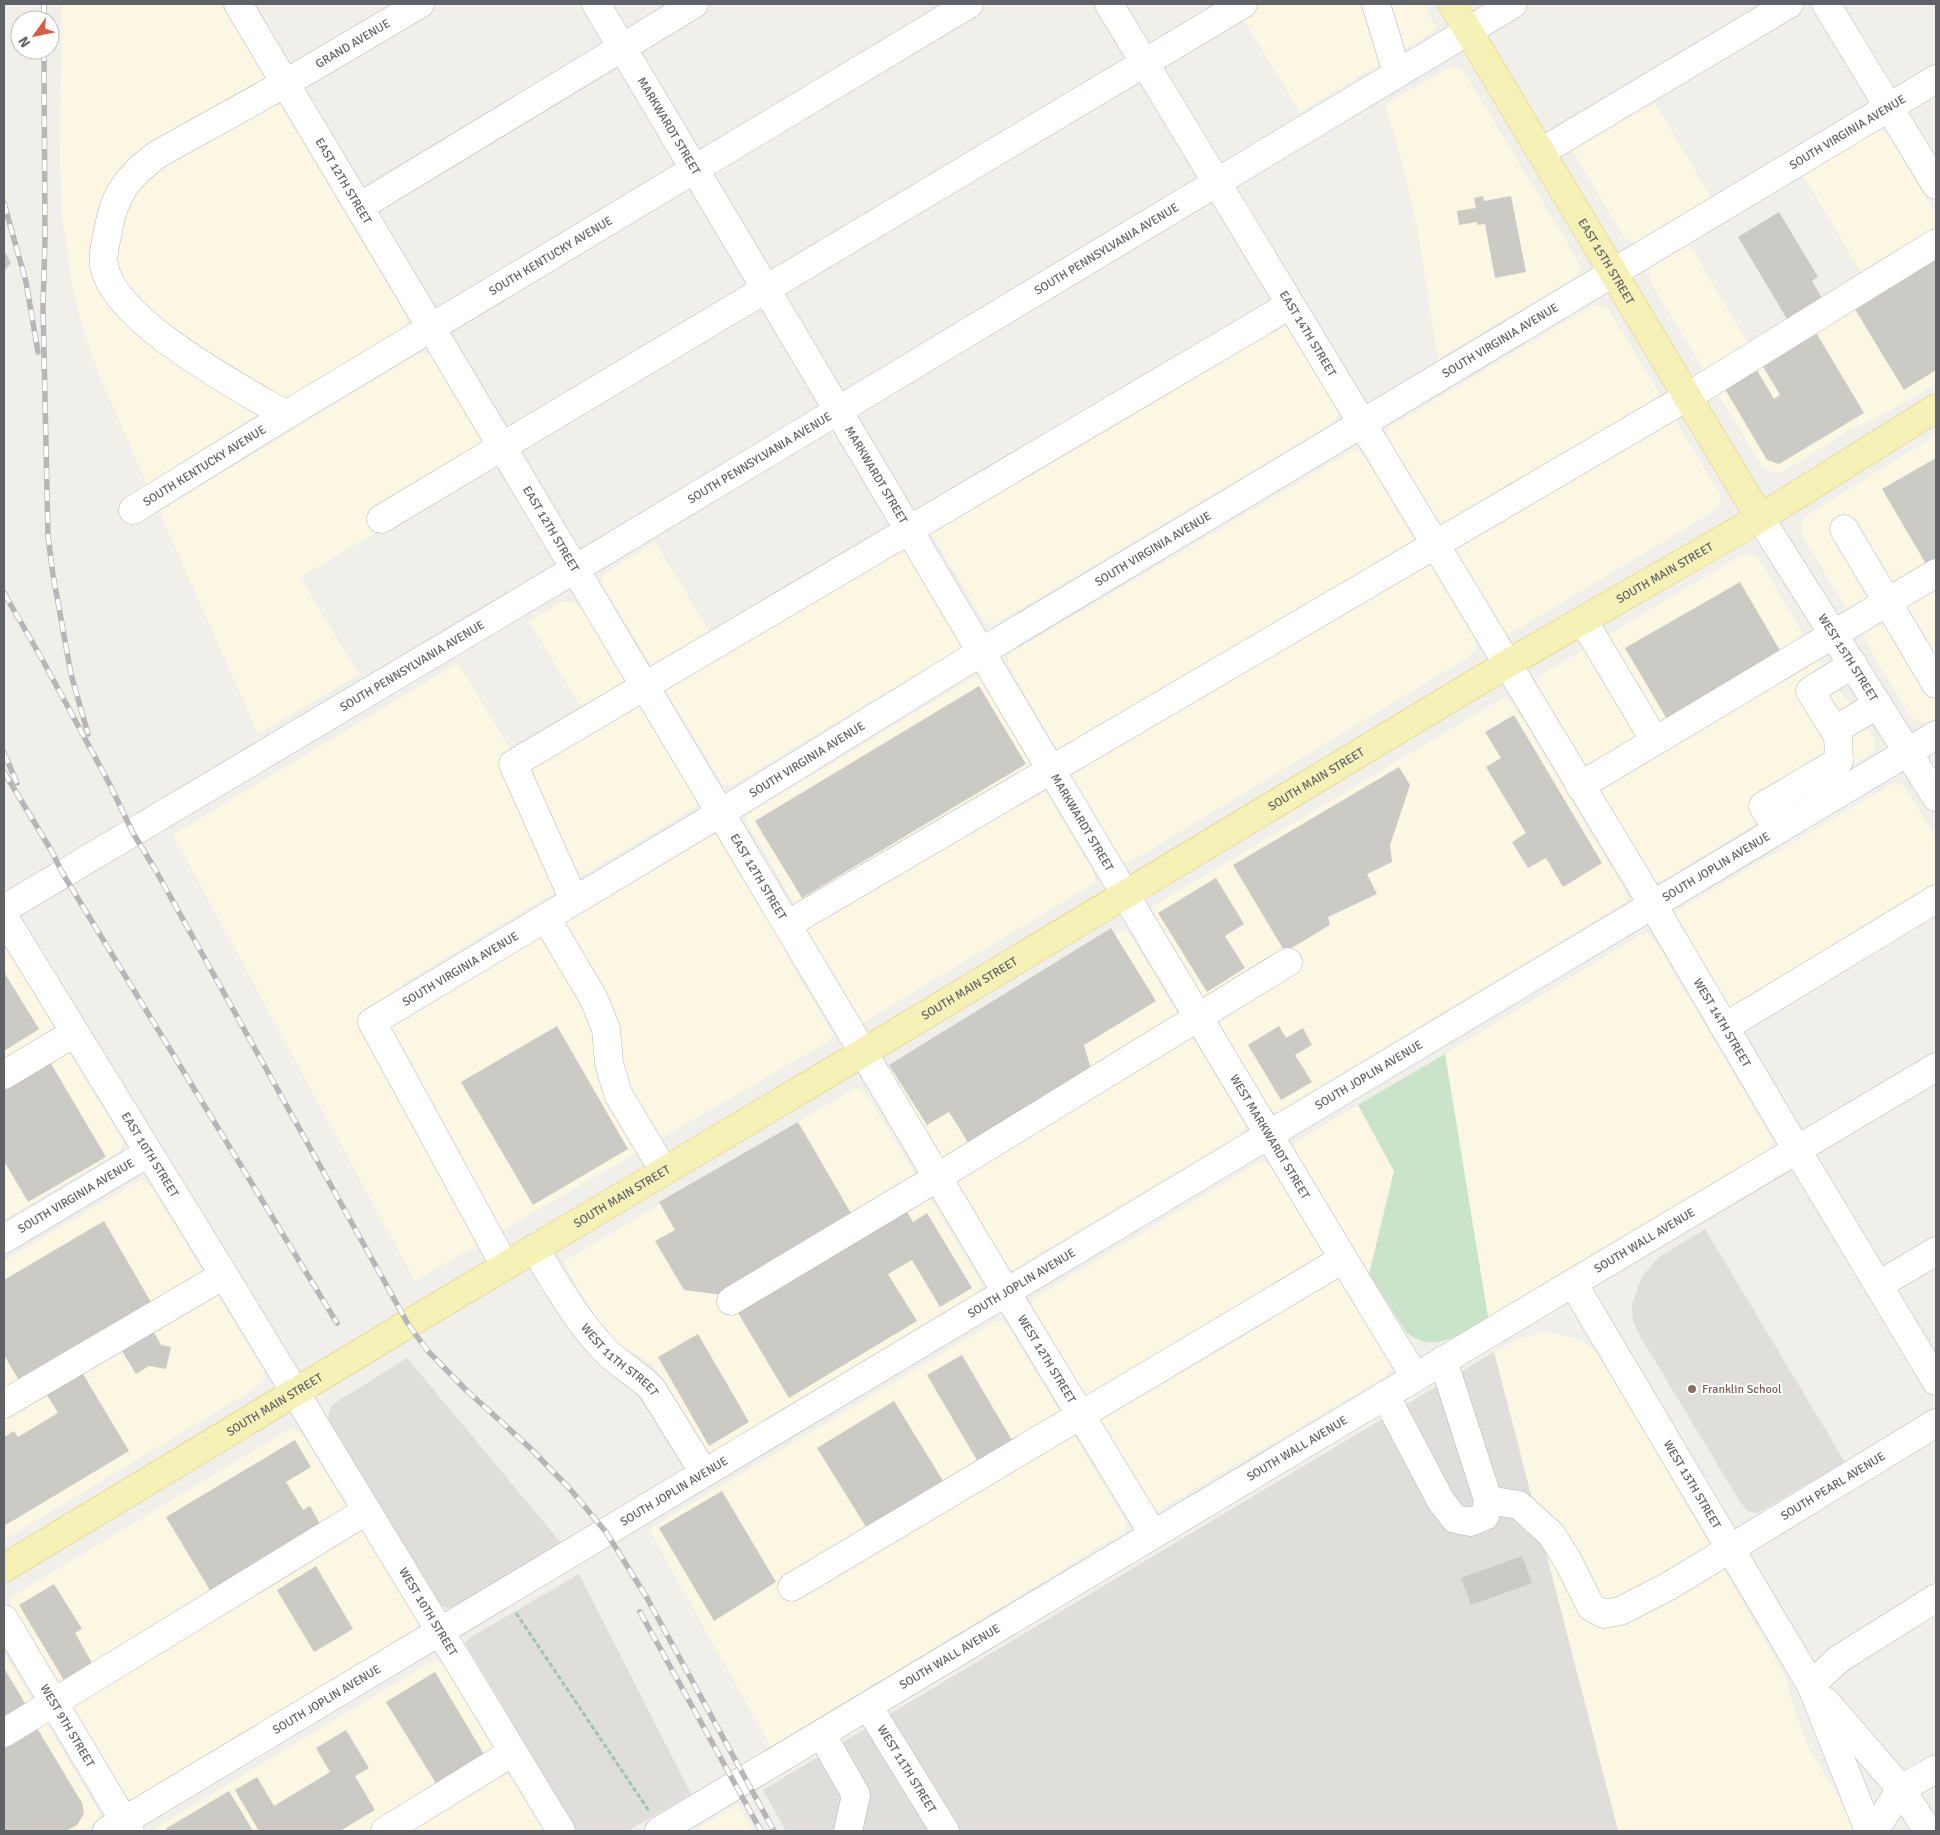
<svg xmlns="http://www.w3.org/2000/svg" width="1940" height="1835" font-family="Signika,sans-serif">
	<style>
		.commercial { fill: #fbf7e3 }
		.industrial { fill: #dfdedb }
		.green { fill: #c9e4cb }
		.building { fill: #cccac5 }
		.lines { fill: none; stroke-linecap: round; stroke-linejoin: round }
		.minor-casing { stroke: #b5b7bb; stroke-width: 29 }
		.major-casing { stroke: #e2ca70; stroke-width: 29 }
		.path { stroke: #a2c4ae; stroke-width: 3; stroke-dasharray: 5 2.5; stroke-linecap: butt }
		.minor { stroke: #fff; stroke-width: 28 }
		.major { stroke: #f6f1b7; stroke-width: 28 }
		.rail-casing { stroke: #b6b6b7; stroke-width: 5.5 }
		.rail { stroke: #fff; stroke-width: 4; stroke-dasharray: 11; stroke-linecap: butt }
		.education-dot { fill: #8d6e63; stroke: #fff; stroke-width: 2 }
		.labels { text-anchor: middle; dominant-baseline: central; stroke-width: 4; stroke-linejoin: round; paint-order: stroke }
		.street-label { font-size: 12px; fill: #606267; stroke: #fff }
		.education-label { font-size: 12px; fill: #785e54; stroke: #fff; text-anchor: start }
	</style>
	<rect width="100%" height="100%" fill="#f0efe9"/>
	<!-- commercial -->
	<g class="commercial">
		<path d="M62,4h159l184,310 2,7 -1,6 -6,6 -252,153 -49,-111 -16,-47 -11,-43 -10,-69 -2,-59z"/>
		<path d="M1234,4h190l10,20v6l-5,4 -129,78z"/>
		<path d="M1454,67l8,3 4,5 112,186 2,7 -5,9 -137,82 -20,-126 -14,-64 -19,-65 62,-35z"/>
		<path d="M1644,85l68,114 -70,42 -6,2 -10,-4 -4,-5 -60,-101z"/>
		<path d="M1881,130l4,1 4,5 47,79v168l-48,29 -40,19 -66,41h-11l-9,-6 -111,-183 -3,-12 3,-5 38,-22 60,101 115,-68 -61,-102 73,-44z"/>
		<path d="M1593,305l10,1 5,3 112,185v10l-4,6 -205,123 -5,1 -122,-199 6,-8z"/>
		<path d="M1275,306l63,105v4l-4,7 -339,202 -4,1 -6,-2 -63,-105z"/>
		<path d="M423,353l5,1 4,3 63,106 -195,114 59,98 -101,59 -99,-223 259,-157z"/>
		<path d="M1936,435v284l-14,4 -9,-4 -4,-4 -105,-177 -3,-8v-6l4,-6 7,-6z"/>
		<path d="M1357,450l7,5 111,183 1,7 -1,5 -5,6 -340,206 -5,1 -5,-2 -51,-83 -11,-27 -50,-86v-9l3,-3 341,-202z"/>
		<path d="M896,533l66,111 -2,4 -228,137h-6l-4,-2 -120,-199 -1,-5 3,-5 51,-32 60,99z"/>
		<path d="M1748,554l8,3 4,4 62,105 53,74v10l-4,4 -208,126 -8,3 -119,-196v-4l5,-8 199,-119z"/>
		<path d="M564,601l11,2 7,5 115,190 1,4 -2,5 -294,177 17,27 291,-179h4l4,2 58,97 14,31 42,70v6l-3,3 -414,240 -242,-446 285,-172 61,101 71,-42 -61,-101z"/>
		<path d="M976,676h5l64,115 50,83v7l-6,5 -228,138 -47,-71 -19,-48 -48,-83 -1,-4 2,-4z"/>
		<path d="M1505,697l8,7 113,188 1,5 -1,5 -348,210h-8l-122,-201 2,-3z"/>
		<path d="M1895,782l8,3 3,4 30,49v70l-197,119 -63,-110 1,-6z"/>
		<path d="M1121,929l8,4 115,190 1,5 -5,7 -226,134 -5,1 -4,-3 -113,-192 -2,-5 4,-5z"/>
		<path d="M1647,933l7,6 118,200 1,4 -6,9 -279,165 -43,-263 195,-119z"/>
		<path d="M4,948l5,4 112,186 2,6 -3,7 -5,3 -111,66z"/>
		<path d="M855,1088h4l6,4 116,191v5l-2,4 -271,163 -55,-91 -46,-27 -44,-75z"/>
		<path d="M1358,1105l36,66 -25,103 -76,-123 2,-9z"/>
		<path d="M1264,1161l9,6 119,198 -1,5 -7,7 -223,132 -5,1 -3,-1 -122,-198v-6l5,-8 222,-134z"/>
		<path d="M143,1180l8,7 112,182 2,7 -3,6 -8,7 -250,151v-279l134,-80z"/>
		<path d="M996,1321h5l7,5 117,194 2,6 -2,5 -354,216 -122,-218z"/>
		<path d="M1544,1332l27,5 12,5 10,7 17,22 177,309 2,13 19,54 44,71 2,13h-236l-124,-479 25,-13z"/>
		<path d="M290,1429h4l7,3 117,189v5l-5,6 -278,167 -4,1 -7,-5 -114,-190 -1,-4 5,-6z"/>
		<path d="M4,1653l94,157 1,6 -1,5 -15,10h-79z"/>
		<path d="M435,1660l8,4 101,167h-390l3,-4z"/>
		<path d="M738,1805l15,26h-56l8,-7z"/>
	</g>
	<!-- industrial -->
	<g class="industrial">
		<path d="M1705,1229l140,233 -87,51 -10,-2 -8,-9 -100,-166 -7,-15 -1,-16 10,-29 17,-19z"/>
		<path d="M1494,1352l124,479h-832l-23,-41z"/>
		<path d="M407,1358l155,186 -107,63 -7,1 -9,-3 -110,-183 -1,-6 3,-10 7,-5z"/>
		<path d="M579,1574l112,220 -63,37h-51l-112,-188 6,-6z"/>
	</g>
	<!-- green -->
	<path class="green" d="M1445,1054l43,263c-25,15 -52,39 -81,16l-38,-59 25,-103 -36,-66z"/>
	<!-- building -->
	<g class="building">
		<path d="M1483,196l1,5 27,-5 15,76 -31,6 -10,-54 -8,1v-3l-18,3 -2,-14 19,-3 -2,-10z"/>
		<path d="M1779,212l39,65 -6,4 10,17 -35,21 -49,-82z"/>
		<path d="M4,250l7,13 -7,8z"/>
		<path d="M1936,255v115l-32,20 -51,-84z"/>
		<path d="M1815,331l49,82 -85,51 -12,-4 -45,-76 32,-19 20,34 6,-4 -19,-32z"/>
		<path d="M1936,458v107l-7,4 -47,-80z"/>
		<path d="M1740,582l45,77 -114,67 -46,-78z"/>
		<path d="M979,686l47,78 -224,134 -47,-77z"/>
		<path d="M1514,715l88,148 -39,24 -17,-29 -18,10 -16,-26 14,-9 -40,-66 15,-9 -16,-26z"/>
		<path d="M1399,767l11,18 -20,60 2,17 -25,12 10,20 -49,23 2,8 -45,27 -52,-87z"/>
		<path d="M1216,878l28,46 -19,12 20,32 -38,24 -49,-79z"/>
		<path d="M1111,928l45,73 -72,44 7,24 -122,75 -20,-32 -22,13 -38,-60z"/>
		<path d="M4,972l35,57 -35,22z"/>
		<path d="M557,1026l71,123 -95,56 -72,-123z"/>
		<path d="M1279,1026l7,12 17,-10 9,17 -17,10 17,27 -31,18 -33,-55z"/>
		<path d="M50,1062l56,95 -78,45 -24,-41v-72z"/>
		<path d="M798,1122l57,98 -132,75 -39,-5 -29,-49 20,-11 -16,-28z"/>
		<path d="M904,1207l9,15 14,-9 45,75 -32,19 -28,-47 -24,14 29,47 -128,77 -54,-90z"/>
		<path d="M104,1221l48,83 -132,78 -16,-27v-75z"/>
		<path d="M152,1329l9,16 10,2 -5,22 -17,-3 -13,8 -16,-26z"/>
		<path d="M698,1334l51,88 -40,24 -51,-89z"/>
		<path d="M962,1355l51,87 -35,20 -51,-87z"/>
		<path d="M80,1369l49,82 -125,75v-89l10,-6 4,6 40,-24 -14,-23z"/>
		<path d="M894,1401l54,88 -77,46 -54,-87z"/>
		<path d="M295,1440l16,27 -25,15 17,28 7,-4 14,25 -110,66 -48,-80z"/>
		<path d="M722,1491l54,91 -62,39 -55,-93z"/>
		<path d="M1522,1556l10,27 -61,22 -10,-27z"/>
		<path d="M316,1566l37,63 -39,23 -37,-62z"/>
		<path d="M54,1584l28,45 -7,4 21,37 -28,17 -49,-82z"/>
		<path d="M4,1668l25,42 -25,16z"/>
		<path d="M435,1672l53,89 -48,29 -54,-88z"/>
		<path d="M37,1728l45,75 2,11 -7,11 -11,6h-62v-84z"/>
		<path d="M346,1730l23,38 -14,8 20,34 -35,21h-81l-24,-41 22,-13 17,29 56,-34 -14,-24z"/>
		<path d="M229,1791l24,40h-87l1,-3z"/>
	</g>
	<g class="lines">
		<defs>
			<g id="minor">
				<path id="s1" d="M238,4l768,1288 147,242"/>
				<path id="s2" d="M596,4c274,457 542,918 819,1373"/>
				<path id="s3" d="M1109,4l535,886 153,260 139,231"/>
				<path d="M1376,4l21,69"/>
				<path d="M1826,4l110,181"/>
				<path d="M1541,152l248,-148"/>
				<path d="M359,207l335,-203"/>
				<path id="s4" d="M286,415c-47,-28 -173,-94 -182,-150 -2,-10 2,-24 4,-34 6,-37 20,-55 50,-77l128,-71 134,-79"/>
				<path id="s5" d="M133,510l153,-95 683,-411"/>
				<path id="s6" d="M1760,518l176,279"/>
				<path d="M381,519l862,-515"/>
				<path d="M1844,529l92,155"/>
				<path d="M1583,620l72,121"/>
				<path d="M1835,730l43,-26"/>
				<path d="M1580,786l356,-213"/>
				<path d="M1778,830l-15,-24 76,-45 -1,-25 -28,-45 43,-27"/>
				<path d="M574,900l-61,-136 777,-459"/>
				<path id="s7" d="M4,909l571,-340 938,-565"/>
				<path id="s8" d="M4,917l220,358 337,556"/>
				<path d="M546,918l48,81 12,30 3,34 9,31 46,77"/>
				<path d="M788,924l899,-527 249,-154"/>
				<path d="M1725,1027l211,-128"/>
				<path d="M4,1075l70,-42"/>
				<path id="s9" d="M4,1239l144,-86"/>
				<path id="s10" d="M534,1248c22,35 42,72 71,102 14,15 33,24 47,39l52,84"/>
				<path id="s11" d="M505,1266l-133,-244 350,-210 259,-160 955,-573"/>
				<path id="s12" d="M1573,1283l238,402 58,146"/>
				<path d="M1879,1285l57,-34"/>
				<path d="M731,1301l207,-124 350,-215"/>
				<path d="M1385,1395l56,106 14,18 16,3 14,-6 3,-16 -45,-140"/>
				<path d="M4,1404l220,-129"/>
				<path id="s13" d="M1488,1500l31,5 32,29 17,27 23,46 13,7 16,-3 49,-25 267,-163"/>
				<path d="M792,1587l551,-328"/>
				<path id="s14" d="M4,1619l126,212"/>
				<path d="M1811,1685l28,-26 97,-61"/>
				<path d="M1825,1701l76,88 27,42"/>
				<path id="s15" d="M868,1706l77,125"/>
				<path d="M4,1733l362,-222"/>
				<path d="M822,1735l34,60 -8,36"/>
				<path id="s16" d="M107,1831l1829,-1096"/>
				<path d="M385,1831l128,-79"/>
				<path id="s17" d="M659,1831l914,-548 363,-216"/>
				<path d="M1874,1831l27,-42 35,-20"/>
			</g>
			<g id="major">
				<path id="s18" d="M1452,4l308,514"/>
				<path id="s19" d="M4,1568l404,-244 456,-272 643,-388 253,-146 176,-110"/>
			</g>
		</defs>
		<!-- minor casing -->
		<use href="#minor" class="minor-casing"/>
		<!-- major casing -->
		<use href="#major" class="major-casing"/>
		<!-- path -->
		<path class="path" d="M516,1613l133,198"/>
		<!-- minor -->
		<use href="#minor" class="minor"/>
		<!-- major -->
		<use href="#major" class="major"/>
		<defs>
			<g id="rail">
				<path d="M44,4v16"/>
				<path d="M44,50l1,190 -2,66 5,230 5,39 18,99 17,60"/>
				<path d="M4,203l22,79 12,70"/>
				<path d="M4,593l38,66 67,124 24,50 22,36 253,455 19,26 39,40 63,57 41,42 36,43 41,66 127,233"/>
				<path d="M4,753l13,30"/>
				<path d="M4,772l47,78 12,24 274,449"/>
				<path d="M640,1612l121,219"/>
			</g>
		</defs>
		<!-- rail casing -->
		<use href="#rail" class="rail-casing"/>
		<!-- rail -->
		<use href="#rail" class="rail"/>
	</g>
	<!-- markers -->
	<circle class="education-dot" cx="1692" cy="1389" r="5"/>
	<g class="labels">
		<!-- street labels -->
		<g class="street-label">
			<text stroke="none"><textPath href="#s4" startOffset="594">GRAND AVENUE</textPath></text>
			<text stroke="none"><textPath href="#s2" startOffset="142">MARKWARDT STREET</textPath></text>
			<text stroke="none"><textPath href="#s11" startOffset="2001">SOUTH VIRGINIA AVENUE</textPath></text>
			<text stroke="none"><textPath href="#s1" startOffset="206">EAST 12TH STREET</textPath></text>
			<text stroke="none"><textPath href="#s7" startOffset="1285">SOUTH PENNSYLVANIA AVENUE</textPath></text>
			<text stroke="none"><textPath href="#s5" startOffset="489">SOUTH KENTUCKY AVENUE</textPath></text>
			<text stroke="none"><textPath href="#s18" startOffset="300">EAST 15TH STREET</textPath></text>
			<text stroke="none"><textPath href="#s3" startOffset="385">EAST 14TH STREET</textPath></text>
			<text stroke="none"><textPath href="#s11" startOffset="1596">SOUTH VIRGINIA AVENUE</textPath></text>
			<text stroke="none"><textPath href="#s7" startOffset="880">SOUTH PENNSYLVANIA AVENUE</textPath></text>
			<text stroke="none"><textPath href="#s5" startOffset="84">SOUTH KENTUCKY AVENUE</textPath></text>
			<text stroke="none"><textPath href="#s2" startOffset="548">MARKWARDT STREET</textPath></text>
			<text stroke="none"><textPath href="#s1" startOffset="611">EAST 12TH STREET</textPath></text>
			<text stroke="none"><textPath href="#s11" startOffset="1191">SOUTH VIRGINIA AVENUE</textPath></text>
			<text stroke="none"><textPath href="#s19" startOffset="1936">SOUTH MAIN STREET</textPath></text>
			<text stroke="none"><textPath href="#s6" startOffset="165">WEST 15TH STREET</textPath></text>
			<text stroke="none"><textPath href="#s7" startOffset="475">SOUTH PENNSYLVANIA AVENUE</textPath></text>
			<text stroke="none"><textPath href="#s11" startOffset="786">SOUTH VIRGINIA AVENUE</textPath></text>
			<text stroke="none"><textPath href="#s19" startOffset="1531">SOUTH MAIN STREET</textPath></text>
			<text stroke="none"><textPath href="#s2" startOffset="952">MARKWARDT STREET</textPath></text>
			<text stroke="none"><textPath href="#s16" startOffset="1876">SOUTH JOPLIN AVENUE</textPath></text>
			<text stroke="none"><textPath href="#s1" startOffset="1016">EAST 12TH STREET</textPath></text>
			<text stroke="none"><textPath href="#s11" startOffset="381">SOUTH VIRGINIA AVENUE</textPath></text>
			<text stroke="none"><textPath href="#s19" startOffset="1126">SOUTH MAIN STREET</textPath></text>
			<text stroke="none"><textPath href="#s3" startOffset="1189">WEST 14TH STREET</textPath></text>
			<text stroke="none"><textPath href="#s16" startOffset="1471">SOUTH JOPLIN AVENUE</textPath></text>
			<text stroke="none"><textPath href="#s2" startOffset="1318">WEST MARKWARDT STREET</textPath></text>
			<text stroke="none"><textPath href="#s8" startOffset="279">EAST 10TH STREET</textPath></text>
			<text stroke="none"><textPath href="#s9" startOffset="84">SOUTH VIRGINIA AVENUE</textPath></text>
			<text stroke="none"><textPath href="#s19" startOffset="721">SOUTH MAIN STREET</textPath></text>
			<text stroke="none"><textPath href="#s17" startOffset="1149">SOUTH WALL AVENUE</textPath></text>
			<text stroke="none"><textPath href="#s16" startOffset="1066">SOUTH JOPLIN AVENUE</textPath></text>
			<text stroke="none"><textPath href="#s1" startOffset="1578">WEST 12TH STREET</textPath></text>
			<text stroke="none"><textPath href="#s10" startOffset="142">WEST 11TH STREET</textPath></text>
			<text stroke="none"><textPath href="#s19" startOffset="316">SOUTH MAIN STREET</textPath></text>
			<text stroke="none"><textPath href="#s17" startOffset="744">SOUTH WALL AVENUE</textPath></text>
			<text stroke="none"><textPath href="#s12" startOffset="234">WEST 13TH STREET</textPath></text>
			<text stroke="none"><textPath href="#s13" startOffset="436">SOUTH PEARL AVENUE</textPath></text>
			<text stroke="none"><textPath href="#s16" startOffset="661">SOUTH JOPLIN AVENUE</textPath></text>
			<text stroke="none"><textPath href="#s8" startOffset="814">WEST 10TH STREET</textPath></text>
			<text stroke="none"><textPath href="#s17" startOffset="339">SOUTH WALL AVENUE</textPath></text>
			<text stroke="none"><textPath href="#s16" startOffset="256">SOUTH JOPLIN AVENUE</textPath></text>
			<text stroke="none"><textPath href="#s14" startOffset="124">WEST 9TH STREET</textPath></text>
			<text stroke="none"><textPath href="#s15" startOffset="74">WEST 11TH STREET</textPath></text>
		</g>
		<!-- education labels -->
		<g class="education-label">
			<text x="1702" y="1389">Franklin School</text>
		</g>
	</g>
	<!-- border -->
	<rect width="1940" height="1835" fill="none" stroke="#606267" stroke-width="10"/>
	<!-- north arrow -->
	<g transform="translate(35 35) rotate(237)"><circle r="24" fill="#ffffff" stroke="#bfc0c2"/>
	<path d="M0-4L9 19L0 12L-9 19Z" fill="#d65e48"/>
	<text y="-8" font-size="14" font-weight="bold" text-anchor="middle" fill="#606267">N</text>
	</g>
</svg>
